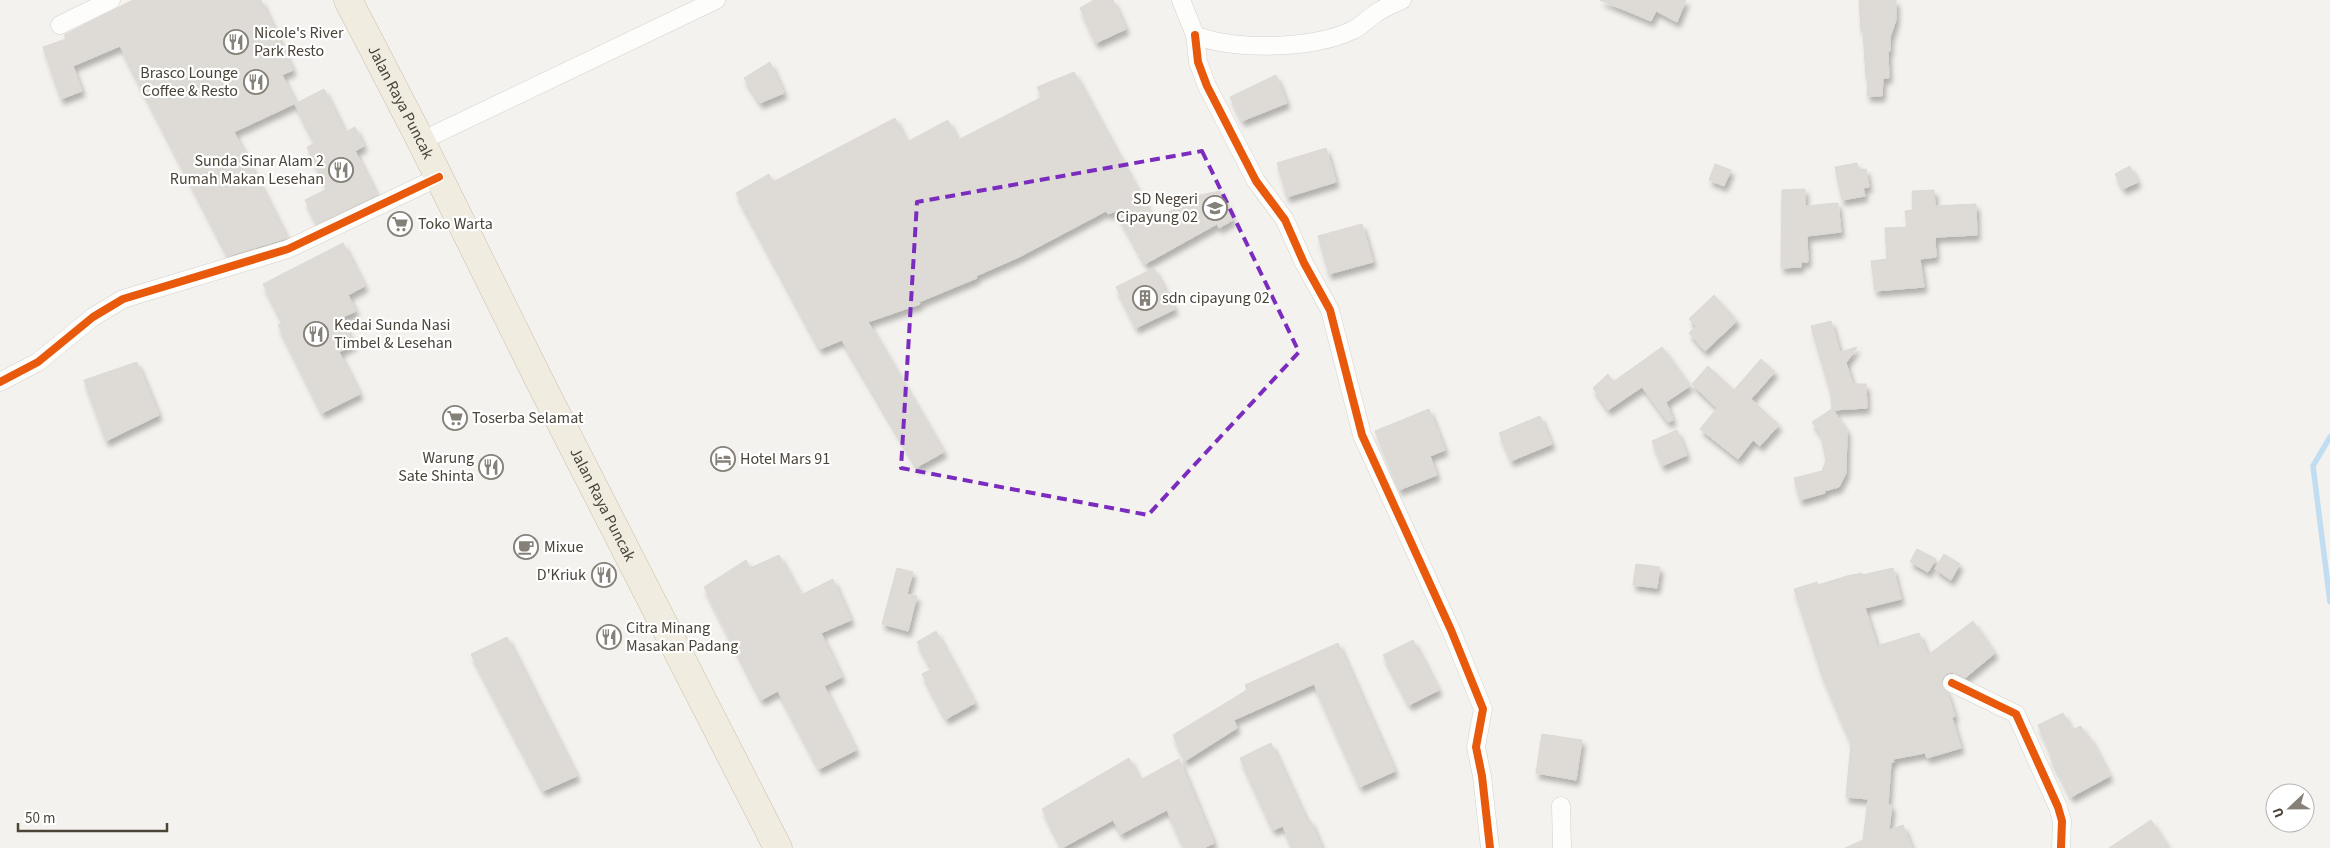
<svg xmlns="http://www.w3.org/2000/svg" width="2330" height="848" font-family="'Source Sans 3',sans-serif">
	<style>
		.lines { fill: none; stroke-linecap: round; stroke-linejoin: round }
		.stream { stroke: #c0ddf1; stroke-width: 5.5 }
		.building { fill: #dedbd6; stroke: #dcd9d4; filter: url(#shadow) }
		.minor-casing { stroke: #d2d0cb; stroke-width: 19 }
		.trunk-casing { stroke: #ccbfa9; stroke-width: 29 }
		.minor { stroke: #fdfdfc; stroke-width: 18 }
		.trunk { stroke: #f0ece0; stroke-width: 28 }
		.cycleway-casing { stroke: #fff; stroke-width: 11 }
		.cycleway { stroke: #e8590c; stroke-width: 8 }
		.marked { fill: none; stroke: #7b2cbf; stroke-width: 4; stroke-dasharray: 10 6; stroke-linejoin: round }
		.labels { text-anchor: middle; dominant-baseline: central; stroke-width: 4.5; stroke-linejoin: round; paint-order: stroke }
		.poi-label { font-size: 16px; fill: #4b4439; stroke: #fff; text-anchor: start }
		.street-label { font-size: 16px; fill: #4b4439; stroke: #fff }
	</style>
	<defs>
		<filter id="shadow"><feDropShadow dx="3" dy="5.5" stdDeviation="2.5" flood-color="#0004"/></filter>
	</defs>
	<rect width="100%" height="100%" fill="#f4f2ee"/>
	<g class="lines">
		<!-- stream -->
		<path class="stream" d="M2330,437l-17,29 17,136"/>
	</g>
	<!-- building -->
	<g class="building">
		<path d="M133,0h128l32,70 -11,5 14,28 -62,29 53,106 -59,18 -108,-210 -47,20 9,25 -21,8 -18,-52 23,-8 -2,-4z"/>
		<path d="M1094,0h19l13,29 -30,14 -16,-35z"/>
		<path d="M1600,0h86l-9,22 -21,-11 -5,10z"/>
		<path d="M1859,0h37v20l-6,18v13h-2l1,27h-6l-1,18h-15l1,-18h-2l-3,-47h-2z"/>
		<path d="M770,62l14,31 -24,10 -16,-25z"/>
		<path d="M1074,72l80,148 46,-25 20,-4 13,29 -14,8 -2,-4 -72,40 -29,-53 -8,3 -2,-3 -87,46 -43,19 1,2 -58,24 1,2 -52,18 76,130 -27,15 -75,-127 -22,9 -84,-156 33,-19 4,8 122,-64 12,24 41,-22 10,20 84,-43 -5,-10z"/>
		<path d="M1276,75l11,28 -45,18 -12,-24z"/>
		<path d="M324,89l21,43 10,-5 9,19 -9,5 22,44 -60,29 -12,-24 22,-11 -20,-42 8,-4 -20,-39z"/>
		<path d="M1326,148l10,34 -49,15 -10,-34z"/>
		<path d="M1857,163l2,7 7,-1 3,18 -6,1 2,8 -23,4 -7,-33z"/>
		<path d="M1715,164l16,6 -7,16 -15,-6z"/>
		<path d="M2130,166l8,16 -15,7 -8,-15z"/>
		<path d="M1805,189v17l33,-3 3,29 -34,4 1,26h-7v5l-20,1 1,-78z"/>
		<path d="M1934,190l1,16 41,-2 1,31 -40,2 -2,2 1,18 -16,2 4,28 -49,4 -4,-30 16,-2 -2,-31 22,-1 -2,-16 8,-1 -1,-19z"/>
		<path d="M1362,224l11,38 -44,12 -11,-38z"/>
		<path d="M343,243l22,43 -17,9 8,16 -15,7 13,26 -15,8 21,42 -38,19 -44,-88 5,-2 -20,-39z"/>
		<path d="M1154,268l21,41 -39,19 -20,-41z"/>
		<path d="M1714,295l23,26 -32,30 -16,-18 7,-7 -7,-7z"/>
		<path d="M1831,321l9,31 17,-5 -11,16 7,21h13l1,24 -34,2 14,21 -1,42 -7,14 -15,4 1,2 -25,7 -6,-22 28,-7 4,-11 -5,-25 -9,-13 20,-13 -1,-15 -20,-68z"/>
		<path d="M1662,347l28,39 -24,16 7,18 -5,2 -26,-35 -34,23 -15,-22 15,-14 5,8z"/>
		<path d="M1761,359l14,13 -24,27 28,26 -19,21 -7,-6 -15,19 -38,-30 17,-21 -25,-24 16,-18 26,24z"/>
		<path d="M137,362l22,53 -53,26 -22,-61z"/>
		<path d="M1429,409l16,41 -15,6 7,19 -38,15 -24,-59z"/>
		<path d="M1540,416l12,28 -41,17 -12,-28z"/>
		<path d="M1677,430l10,25 -25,11 -10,-25z"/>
		<path d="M1917,549l19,10 -8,13 -18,-10z"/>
		<path d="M1944,554l16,10 -9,16 -16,-11z"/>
		<path d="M779,555l22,40 32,-16 18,41 -30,13 21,44 -18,9 32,64 -37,19 -41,-78 -17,9 -57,-113 42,-27 4,8z"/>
		<path d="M1636,564l24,3 -3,21 -24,-3z"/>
		<path d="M897,568l16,4 -6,22 10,2 -9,35 -26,-7z"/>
		<path d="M1893,568l8,31 -36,9 12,38 42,-13 9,22 45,-34 22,32 -30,25 -13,-6 -6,2 -4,5v5l5,8 8,24 -3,2 9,30 -34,10 -2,-5 -32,6 1,3 -3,1 -3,42h4l-3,25 14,-5 9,23h-67l18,-8 5,-41 -22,-2 5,-54 -29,-68 -28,-86 23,-7 1,3 29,-9 15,-3v2z"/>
		<path d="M936,631l39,72 -29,16 -24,-45 10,-5 -15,-27z"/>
		<path d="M507,637l70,139 -34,15 -72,-137z"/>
		<path d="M1413,640l26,50 -30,15 -26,-50z"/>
		<path d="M1338,643l57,128 -35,16 -46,-103 -80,36 3,8 -52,33 -12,-26 74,-45 -2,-5z"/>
		<path d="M2063,713l9,17 9,-4 6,11 2,-1 21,40 -39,21 -21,-40 2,-1 -14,-31z"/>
		<path d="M1542,734l40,6 -6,40 -40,-7z"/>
		<path d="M1271,743l36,78 3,-1 12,28h-30l-9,-22 -10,4 -33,-72z"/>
		<path d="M1129,758l11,22 39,-21 35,84 -10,5h-20l-17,-38 -46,24 -8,-14 -51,28 -20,-39z"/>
		<path d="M2151,820l18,28h-60z"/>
	</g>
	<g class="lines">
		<defs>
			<g id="minor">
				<path d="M1181,0l14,35c40,16 119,14 158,-5 9,-4 14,-11 22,-16 8,-6 18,-10 27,-14"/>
				<path d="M60,25l51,-25"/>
				<path d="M1195,35l3,27 9,24 49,95 29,39 19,43 26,47 32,125 89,195 32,79 -7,38 6,29 8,72"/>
				<path d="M421,141l295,-141"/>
				<path d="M0,382l38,-20 55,-45 30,-18 165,-50 151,-72"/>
				<path d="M1952,683l64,31 42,93 4,14 -1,27"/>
				<path d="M1561,806l1,42"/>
			</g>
			<g id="trunk">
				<path id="s1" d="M348,0l73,141 117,237 240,470"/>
			</g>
		</defs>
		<!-- minor casing -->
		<use href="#minor" class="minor-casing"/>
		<!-- trunk casing -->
		<use href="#trunk" class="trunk-casing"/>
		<!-- minor -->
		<use href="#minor" class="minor"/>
		<!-- trunk -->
		<use href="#trunk" class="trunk"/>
		<defs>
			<g id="cycleway">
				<path d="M1195,35l3,27 9,24 49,95 29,39 19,43 26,47 32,125 89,195 32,79 -7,38 6,29 8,72"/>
				<path d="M0,382l38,-20 55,-45 30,-18 165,-50 151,-72"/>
				<path d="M1952,683l64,31 42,93 4,14 -1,27"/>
			</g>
		</defs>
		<!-- cycleway casing -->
		<use href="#cycleway" class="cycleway-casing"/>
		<!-- cycleway -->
		<use href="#cycleway" class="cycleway"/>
	</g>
	<!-- marked area -->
	<path class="marked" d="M1202,151l97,201 -151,163 -247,-47 16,-266z"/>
	<!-- icons -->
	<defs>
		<symbol id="restaurant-ring" viewBox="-11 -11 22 22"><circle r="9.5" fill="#fff" stroke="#868178" stroke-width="1.5"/><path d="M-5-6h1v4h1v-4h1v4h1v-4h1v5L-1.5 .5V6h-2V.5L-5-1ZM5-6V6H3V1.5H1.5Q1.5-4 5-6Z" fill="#868178"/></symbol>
		<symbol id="school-ring" viewBox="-11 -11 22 22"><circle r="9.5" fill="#fff" stroke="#868178" stroke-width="1.5"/><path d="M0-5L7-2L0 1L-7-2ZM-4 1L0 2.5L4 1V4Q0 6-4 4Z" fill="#868178"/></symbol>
		<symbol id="supermarket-ring" viewBox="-11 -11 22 22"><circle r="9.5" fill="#fff" stroke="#868178" stroke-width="1.5"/><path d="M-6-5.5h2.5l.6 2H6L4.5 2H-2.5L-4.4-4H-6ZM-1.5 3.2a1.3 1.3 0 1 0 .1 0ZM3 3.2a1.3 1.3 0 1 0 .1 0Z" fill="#868178"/></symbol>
		<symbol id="building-ring" viewBox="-11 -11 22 22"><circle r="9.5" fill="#fff" stroke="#868178" stroke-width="1.5"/><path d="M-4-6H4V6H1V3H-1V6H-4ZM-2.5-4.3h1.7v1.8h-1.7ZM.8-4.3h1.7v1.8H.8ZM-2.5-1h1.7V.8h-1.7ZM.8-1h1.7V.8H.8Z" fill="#868178"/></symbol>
		<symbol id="hotel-ring" viewBox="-11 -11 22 22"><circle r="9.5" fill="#fff" stroke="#868178" stroke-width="1.5"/><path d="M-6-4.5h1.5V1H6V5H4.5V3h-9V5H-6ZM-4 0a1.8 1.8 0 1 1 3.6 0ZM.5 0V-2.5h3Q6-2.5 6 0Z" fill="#868178"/></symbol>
		<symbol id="cafe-ring" viewBox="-11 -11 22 22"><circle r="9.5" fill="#fff" stroke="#868178" stroke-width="1.5"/><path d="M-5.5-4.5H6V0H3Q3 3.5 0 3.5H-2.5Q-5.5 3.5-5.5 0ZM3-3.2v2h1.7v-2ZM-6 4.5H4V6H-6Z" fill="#868178"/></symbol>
	</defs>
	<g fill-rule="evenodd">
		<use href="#restaurant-ring" x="222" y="28" width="28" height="28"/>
		<use href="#restaurant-ring" x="242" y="68" width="28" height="28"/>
		<use href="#restaurant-ring" x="327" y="156" width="28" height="28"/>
		<use href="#school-ring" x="1201" y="194" width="28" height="28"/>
		<use href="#supermarket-ring" x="386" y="210" width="28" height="28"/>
		<use href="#building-ring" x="1131" y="284" width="28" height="28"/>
		<use href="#restaurant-ring" x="302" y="320" width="28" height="28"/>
		<use href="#supermarket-ring" x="441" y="404" width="28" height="28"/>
		<use href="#hotel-ring" x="709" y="445" width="28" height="28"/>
		<use href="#restaurant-ring" x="477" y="453" width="28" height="28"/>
		<use href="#cafe-ring" x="512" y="533" width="28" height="28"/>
		<use href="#restaurant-ring" x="590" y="561" width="28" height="28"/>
		<use href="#restaurant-ring" x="595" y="623" width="28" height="28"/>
	</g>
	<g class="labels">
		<!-- poi labels -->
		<g class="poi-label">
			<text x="254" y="33">Nicole's River<tspan x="254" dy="18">Park Resto</tspan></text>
			<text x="238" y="73" text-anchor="end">Brasco Lounge<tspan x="238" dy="18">Coffee &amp; Resto</tspan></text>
			<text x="324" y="161" text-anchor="end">Sunda Sinar Alam 2<tspan x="324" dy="18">Rumah Makan Lesehan</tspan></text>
			<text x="1198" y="199" text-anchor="end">SD Negeri<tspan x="1198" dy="18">Cipayung 02</tspan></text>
			<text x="418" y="224">Toko Warta</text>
			<text x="1162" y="298">sdn cipayung 02</text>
			<text x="334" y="325">Kedai Sunda Nasi<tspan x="334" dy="18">Timbel &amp; Lesehan</tspan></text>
			<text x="472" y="418">Toserba Selamat</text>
			<text x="474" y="458" text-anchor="end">Warung<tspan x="474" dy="18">Sate Shinta</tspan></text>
			<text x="740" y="459">Hotel Mars 91</text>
			<text x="544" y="547">Mixue</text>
			<text x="586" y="575" text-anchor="end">D'Kriuk</text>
			<text x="626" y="628">Citra Minang<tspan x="626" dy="18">Masakan Padang</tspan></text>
		</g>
		<!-- street labels -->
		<g class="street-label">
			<text stroke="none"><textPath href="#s1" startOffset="115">Jalan Raya Puncak</textPath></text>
			<text stroke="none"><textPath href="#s1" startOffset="565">Jalan Raya Puncak</textPath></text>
		</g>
	</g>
	<!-- north arrow -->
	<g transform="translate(2290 808) rotate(248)"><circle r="24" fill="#ffffff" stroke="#b7b4b0"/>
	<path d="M0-4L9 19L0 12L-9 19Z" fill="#868178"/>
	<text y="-8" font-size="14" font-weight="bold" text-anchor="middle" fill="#4b4439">U</text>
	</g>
	<!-- scale -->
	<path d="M18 823v8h149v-8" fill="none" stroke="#4b4439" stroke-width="2.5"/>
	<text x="25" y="823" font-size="15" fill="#4b4439" stroke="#ffffff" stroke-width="4" paint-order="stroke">50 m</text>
</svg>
